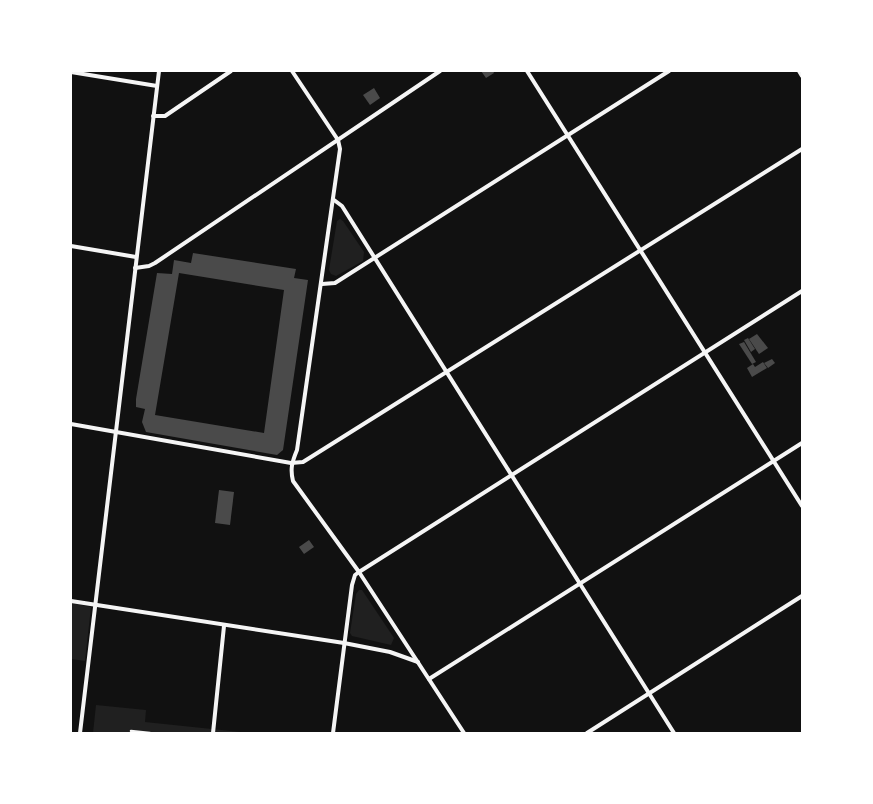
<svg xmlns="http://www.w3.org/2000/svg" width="873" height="804" font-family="'Titillium Web',sans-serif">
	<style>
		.green { fill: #202020 }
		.building { fill: #4a4a4a; fill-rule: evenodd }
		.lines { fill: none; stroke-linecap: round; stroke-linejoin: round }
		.service { stroke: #f5f5f5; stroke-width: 2.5 }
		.minor { stroke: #f5f5f5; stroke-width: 4 }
	</style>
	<rect width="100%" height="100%" fill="#111"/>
	<!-- green -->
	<g class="green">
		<path d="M340,219l3,2 21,31 -1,9 -27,15 -5,-2 -2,-4 8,-49z"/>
		<path d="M359,590h3l32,48 -3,7 -39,-9 -2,-3 6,-39z"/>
		<path d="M71,603l20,4 -6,54 -14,-2z"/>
		<path d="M96,705l50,5 -1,12 105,11h-157z"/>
	</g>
	<!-- building -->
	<g class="building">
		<path d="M481,71h12l1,2 -8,5z"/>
		<path d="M374,88l6,10 -10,7 -7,-10z"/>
		<path d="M193,253l103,16 -2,9 14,2 -25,170 -6,5 -131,-23 -4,-10 3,-13 -9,-2v-8l21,-126 15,1 2,-14 17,3zM179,273l105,17 -20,143 -109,-18z"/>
		<path d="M757,334l11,14 -9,6 -10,-15z"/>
		<path d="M748,338l7,11 -4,3 -7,-12z"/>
		<path d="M744,342l12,20 -4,2 -13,-20z"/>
		<path d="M772,359l3,4 -7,5 -4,-5z"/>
		<path d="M763,362l4,6 -15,9 -5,-9 6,-4 2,3z"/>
		<path d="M219,490l15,2 -4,33 -15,-2z"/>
		<path d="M309,540l5,7 -10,7 -5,-7z"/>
	</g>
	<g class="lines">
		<!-- service -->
		<path class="service" d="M131,731l19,2"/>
		<!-- minor -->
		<g class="minor">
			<path d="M292,71l46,69 2,9 -43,301c-5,12 -7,19 -4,31l66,91 105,161"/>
			<path d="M527,71l275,435"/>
			<path d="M799,71l3,5"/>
			<path d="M71,72l86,14"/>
			<path d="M153,116h12l66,-45"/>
			<path d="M334,200l8,6 332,527"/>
			<path d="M71,246l65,11"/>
			<path d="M135,268l14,-2 6,-3 285,-192"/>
			<path d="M322,284l13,-1 334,-212"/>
			<path d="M71,424l220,39 12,-1 499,-313"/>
			<path d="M71,601l273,42 46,9 28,10"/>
			<path d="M429,679l373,-236"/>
			<path d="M80,733l79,-662"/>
			<path d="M213,733l11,-107"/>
			<path d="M333,733l19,-148 3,-10 4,-3 443,-281"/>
			<path d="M587,733l215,-137"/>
		</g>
	</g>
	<!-- border -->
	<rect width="873" height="804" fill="none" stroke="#ffffff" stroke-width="144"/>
</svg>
